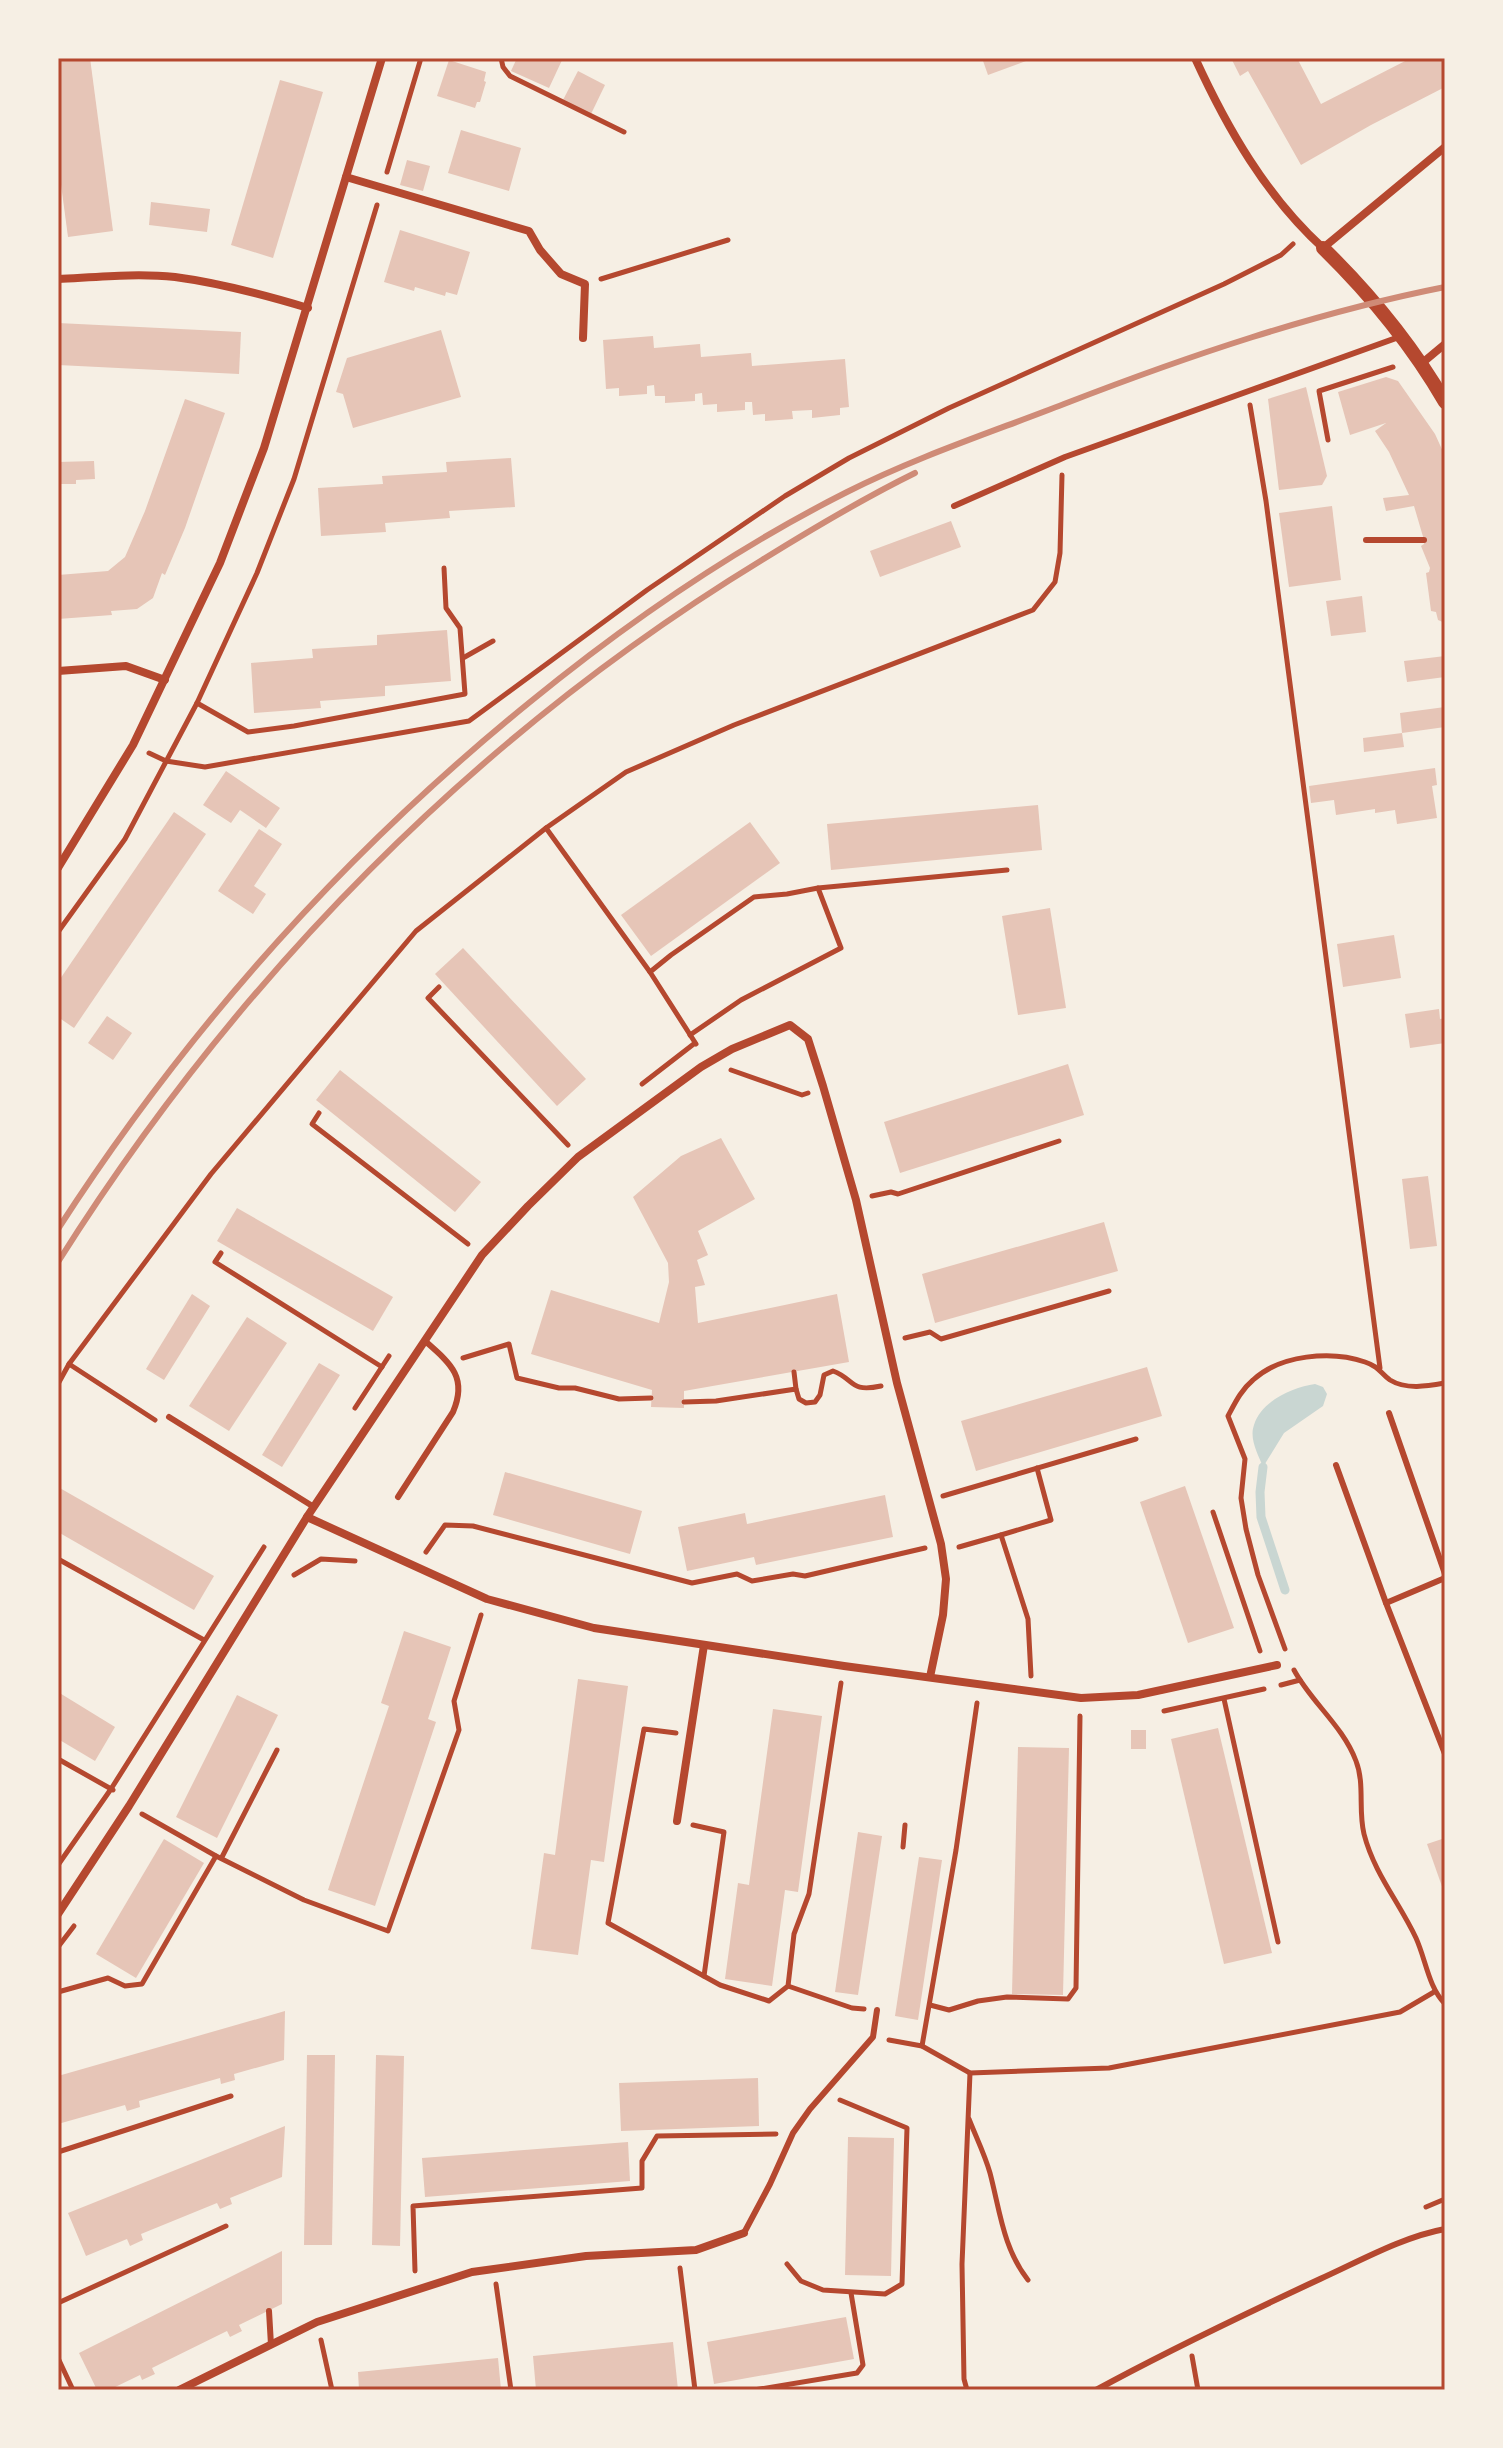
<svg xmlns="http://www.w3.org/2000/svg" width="1503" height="2448" font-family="'Public Sans',sans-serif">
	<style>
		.water { fill: #c9d6d2 }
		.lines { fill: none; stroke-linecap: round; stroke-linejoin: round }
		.stream { stroke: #c9d6d2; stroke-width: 9 }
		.building { fill: #e6c5b7 }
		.path { stroke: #b5482f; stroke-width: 5 }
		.service { stroke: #b5482f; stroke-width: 6 }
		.minor { stroke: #b5482f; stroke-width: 8 }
		.tertiary { stroke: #b5482f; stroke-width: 14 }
		.rail { stroke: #cf8b77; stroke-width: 6 }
		.neatline { fill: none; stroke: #b5482f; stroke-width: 3 }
	</style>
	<rect width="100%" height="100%" fill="#f6efe4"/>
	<!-- water -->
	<path class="water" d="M1315,1384l8,3 4,7 -4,12 -39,27 -21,34c-5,-13 -14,-28 -9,-42 7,-24 39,-38 61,-41z"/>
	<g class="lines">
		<!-- stream -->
		<path class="stream" d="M1263,1467l-3,25 1,25 24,73"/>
	</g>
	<!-- building -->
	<g class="building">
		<path d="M58,58h32l23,173 -45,6 -10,-75z"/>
		<path d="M517,58h46l-14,30 -38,-17z"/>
		<path d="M982,58h52l-46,17z"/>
		<path d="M1231,58h66l24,46 90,-46h34v29l-74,38 -70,40 -53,-94 -8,5z"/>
		<path d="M449,60l37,12 -2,9 2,1 -6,20h-3l-2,6 -38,-12z"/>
		<path d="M578,71l27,14 -14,29 -28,-14z"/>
		<path d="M280,80l43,12 -50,166 -42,-13z"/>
		<path d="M461,130l60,18 -12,43 -61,-18z"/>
		<path d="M407,160l23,6 -7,25 -23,-6z"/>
		<path d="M151,202l59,7 -3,23 -58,-7z"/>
		<path d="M400,230l70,22 -13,43 -11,-3 -1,4 -30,-9 -1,4 -30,-9z"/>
		<path d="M58,323l183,9 -2,42 -181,-9z"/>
		<path d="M441,330l20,67 -108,31 -10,-34 -7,-2 11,-34z"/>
		<path d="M653,336l1,12 46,-4 1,13 50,-4 1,13 93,-7 4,48 -9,1v7l-28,3v-8l-20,1 1,8 -28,2v-7l-12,1 -1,-13h-7v8l-28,2v-8l-14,1 -1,-12 -7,1v7l-30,2v-7h-10l-1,-11 -7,1v8l-28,2v-8l-13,1 -3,-49z"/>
		<path d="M1386,377l12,4 37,53 10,22v167l-7,-3 -2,-8 -5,-1 -5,-38 3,-1 1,-4 -9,-22 3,-2v-4l-10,-34 -28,5 -3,-13 26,-3 -20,-43 -14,-21 11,-8 -36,12 -12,-43z"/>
		<path d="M1306,387l21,89 -5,9 -43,5 -11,-91z"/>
		<path d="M185,399l40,14 -40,115 -20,47 -3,-2 -9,25 -16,11 -26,2 1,4 -54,4v-44l50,-4 17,-14 20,-46z"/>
		<path d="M511,458l4,49 -66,4 1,7 -65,5 1,9 -65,4 -3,-48 65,-4 -1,-8 65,-4 -1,-10z"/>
		<path d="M94,461l1,18 -19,1v4h-18v-22z"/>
		<path d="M1332,506l9,74 -52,7 -10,-74z"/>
		<path d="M951,521l10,26 -81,30 -10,-26z"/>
		<path d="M1362,596l4,36 -35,4 -5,-35z"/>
		<path d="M447,630l4,51 -66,5v10l-65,5 1,7 -67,5 -3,-50 62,-5 -1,-9 65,-4v-10z"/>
		<path d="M1445,656v21l-38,5 -3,-21z"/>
		<path d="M1445,707v20l-43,6 -2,-20z"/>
		<path d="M1402,733l2,14 -40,5 -1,-14z"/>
		<path d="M1435,768l2,17 -5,1 5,32 -40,6 -2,-14 -20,3v-4l-39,6 -2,-15 -23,3 -2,-17z"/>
		<path d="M226,771l54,37 -14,20 -26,-18 -9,13 -28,-18z"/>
		<path d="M1038,805l4,45 -211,20 -4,-46z"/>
		<path d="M174,812l32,22 -132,194 -16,-11v-35z"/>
		<path d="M750,822l30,41 -129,93 -30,-41z"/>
		<path d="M259,829l23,15 -28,42 12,8 -13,20 -35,-23z"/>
		<path d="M1050,908l16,100 -48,7 -16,-99z"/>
		<path d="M1394,935l7,43 -58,9 -6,-43z"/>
		<path d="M463,948l123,131 -29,27 -122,-132z"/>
		<path d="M1439,1009l1,10 5,-1v25l-35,5 -5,-34z"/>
		<path d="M107,1016l25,17 -19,27 -25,-17z"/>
		<path d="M1068,1064l16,51 -184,58 -16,-51z"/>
		<path d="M340,1070l141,112 -26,30 -139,-112z"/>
		<path d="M721,1138l34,61 -57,32 10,24 -11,5 8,25 -10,2 3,36 139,-29 12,68 -165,29v17l-33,-1 1,-17 -121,-36 20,-64 108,33 10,-41 -1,-19 -35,-66 48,-41z"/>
		<path d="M1428,1176l9,70 -27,3 -8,-70z"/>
		<path d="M237,1208l156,89 -20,34 -156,-90z"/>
		<path d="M1104,1222l14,49 -183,52 -13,-49z"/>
		<path d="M192,1294l18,12 -46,74 -18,-11z"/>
		<path d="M247,1317l40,26 -58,88 -40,-25z"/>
		<path d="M319,1363l21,12 -58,92 -20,-12z"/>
		<path d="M1147,1367l15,49 -186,55 -15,-50z"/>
		<path d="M505,1472l137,39 -12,43 -137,-39z"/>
		<path d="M1185,1486l49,142 -46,15 -48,-141z"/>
		<path d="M58,1487l156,89 -20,34 -136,-78z"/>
		<path d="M885,1495l8,42 -137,28 -2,-8 -67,14 -9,-44 67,-14 2,11z"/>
		<path d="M404,1631l47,16 -23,72 8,3 -61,184 -47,-16 61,-184 -8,-3z"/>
		<path d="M578,1679l50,7 -24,176 -13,-2 -13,95 -47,-6 13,-96 11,2z"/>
		<path d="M58,1692l57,35 -20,34 -37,-22z"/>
		<path d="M237,1695l41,20 -61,123 -41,-21z"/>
		<path d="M773,1709l49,7 -24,176 -13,-2 -13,96 -47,-7 13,-96 11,2z"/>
		<path d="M1218,1728l54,225 -48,11 -53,-225z"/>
		<rect x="1131" y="1730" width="15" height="19"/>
		<path d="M1018,1747l51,1 -6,247 -51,-1z"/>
		<path d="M858,1832l24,4 -24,159 -23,-3z"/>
		<path d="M1445,1838v57l-18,-51z"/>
		<path d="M164,1839l40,24 -68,115 -40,-24z"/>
		<path d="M919,1857l23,3 -24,160 -23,-4z"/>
		<path d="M285,2011l-1,49 -50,14 1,6 -14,4 -1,-6 -81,23 1,6 -13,4 -2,-6 -67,19v-48z"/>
		<path d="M307,2055h28l-3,190h-28z"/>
		<path d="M376,2055l28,1 -4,190 -28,-1z"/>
		<path d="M758,2078l1,48 -138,5 -2,-48z"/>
		<path d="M285,2126l-3,51 -52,21 2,6 -12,5 -3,-6 -76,31 2,6 -13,6 -3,-7 -41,17 -18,-43z"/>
		<path d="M848,2137l46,1 -3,138 -46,-1z"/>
		<path d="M628,2142l2,39 -205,16 -3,-39z"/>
		<path d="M282,2251v53l-43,21 3,6 -12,6 -3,-6 -75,37 3,6 -13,6 -2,-5 -31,15h-12l-18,-37z"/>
		<path d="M846,2317l8,42 -140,25 -7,-42z"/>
		<path d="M673,2342l5,48h-142l-3,-34z"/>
		<path d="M498,2358l3,32h-142l-1,-18z"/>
	</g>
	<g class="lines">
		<!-- path -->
		<g class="path">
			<path d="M501,58l2,9 7,9 114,56"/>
			<path d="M387,172l34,-114"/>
			<path d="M601,279l127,-39"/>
			<path d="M1250,405l16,96 114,867"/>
			<path d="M1328,440l-9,-49 74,-24"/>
			<path d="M463,658l30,-17"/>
			<path d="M197,703l51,29 46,-6 171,-32 -5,-66 -14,-20 -2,-40"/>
			<path d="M149,753l17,8 39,6 264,-46 178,-131 138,-94 64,-38 100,-50 275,-124 57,-29 12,-11"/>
			<path d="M546,828l104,144 46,72"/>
			<path d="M58,932l67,-93 72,-136 60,-130 37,-94 83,-274"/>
			<path d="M650,972l21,-17 83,-58 33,-3 31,-6"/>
			<path d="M439,987l-11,11 140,147"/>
			<path d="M690,1035l51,-35 100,-52 -23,-60 189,-18"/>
			<path d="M731,1070l71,25 6,-2"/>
			<path d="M642,1084l53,-41"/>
			<path d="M319,1113l-7,11 156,120"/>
			<path d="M872,1196l19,-4 7,2 161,-53"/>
			<path d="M221,1253l-6,9 167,105"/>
			<path d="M905,1338l25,-6 11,7 168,-48"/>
			<path d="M463,1358l46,-14 8,34 42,10h16l44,11 32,-1"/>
			<path d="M69,1364l86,56"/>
			<path d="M794,1372l2,17"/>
			<path d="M58,1384l11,-20 142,-190 205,-243 130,-103 80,-56 108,-47 299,-115 22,-28 5,-29 2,-78"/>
			<path d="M684,1402l32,-1 80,-12 3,10 7,4 9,-1 5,-7 4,-20 9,-4c22,8 16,22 48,15"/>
			<path d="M355,1408l34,-52"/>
			<path d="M943,1496l193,-57"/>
			<path d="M1213,1512l47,139"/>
			<path d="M1001,1535l50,-15 -14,-52"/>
			<path d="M959,1547l42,-12 27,84 3,57"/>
			<path d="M426,1552l19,-27 28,1 219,57 45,-9 15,7 41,-7 12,2 120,-28"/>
			<path d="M58,1559l146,81"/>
			<path d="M294,1575l27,-16 34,2"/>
			<path d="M1285,1649l-27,-74 -12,-46 -5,-31 4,-39 -17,-43c7,-13 13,-26 25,-36 27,-25 78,-30 112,-18 15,5 15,11 25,18 16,10 38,6 55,3"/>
			<path d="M1294,1670c17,32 49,56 62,91 9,23 2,49 8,73 10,39 35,68 52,104 10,22 12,48 29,66"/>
			<path d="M1281,1685l19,-5"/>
			<path d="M1224,1699l54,243"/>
			<path d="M1164,1711l100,-22"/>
			<path d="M676,1733l-32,-4 -36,194 112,62 49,16 19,-15 6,-52 15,-40 32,-211"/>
			<path d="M58,1759l55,31"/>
			<path d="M142,1814l74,42 88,44 84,31 71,-201 -5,-29 27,-86"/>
			<path d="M693,1825l31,7 -20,144"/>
			<path d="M903,1847l2,-22"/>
			<path d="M222,1857l55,-107"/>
			<path d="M58,1865l53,-76 153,-242"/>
			<path d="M58,1947l16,-21"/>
			<path d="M788,1986l64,22 12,1"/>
			<path d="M58,1992l50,-14 17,8 17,-2 74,-128"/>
			<path d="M930,2005l19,5 29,-9 29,-4 61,2 8,-11 4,-272"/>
			<path d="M889,2040l33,6 48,27 139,-5 291,-56 34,-20"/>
			<path d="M922,2046l34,-196 21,-147"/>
			<path d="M969,2119c7,18 16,36 21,54 10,38 13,75 38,107"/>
			<path d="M58,2152l173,-56"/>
			<path d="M1426,2207l19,-8"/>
			<path d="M787,2264l14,17 22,9 62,4 17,-10 5,-156 -67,-28"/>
			<path d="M680,2268l15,122"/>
			<path d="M415,2271l-2,-65 229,-18v-27l15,-25 119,-2"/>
			<path d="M496,2284l15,106"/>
			<path d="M58,2303l168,-77"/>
			<path d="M321,2340l11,50"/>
			<path d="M1192,2356l6,34"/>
			<path d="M58,2358l15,32"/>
			<path d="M754,2390l103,-17 6,-8 -12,-72"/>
			<path d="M967,2390l-3,-11 -2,-115 8,-191"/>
		</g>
		<!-- service -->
		<g class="service">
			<path d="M954,506l111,-49 334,-120"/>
			<path d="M1366,540h58"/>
			<path d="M1389,1413l56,161"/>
			<path d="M169,1417l145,90"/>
			<path d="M1336,1465l50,138 59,-25"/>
			<path d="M398,1497l55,-85c15,-35 -3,-49 -28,-71"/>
			<path d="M1386,1603l59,151"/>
			<path d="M744,2233l26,-49 23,-51 17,-24 63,-72 4,-27"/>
			<path d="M269,2311l2,34"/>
			<path d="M1096,2390c73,-40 149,-76 224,-111 40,-18 82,-42 125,-50"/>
		</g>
		<!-- minor -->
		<g class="minor">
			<path d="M1195,58c32,70 71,138 128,190l122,-101"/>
			<path d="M346,177l183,54 11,19 21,24 24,10 -2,54"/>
			<path d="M58,279c39,-2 79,-6 117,-2 45,6 90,18 133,31"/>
			<path d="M1421,364l24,-20"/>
			<path d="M58,671l68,-5 39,14"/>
			<path d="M58,868l75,-123 87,-182 44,-115 118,-390"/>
			<path d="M307,1517l180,82 107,29 250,38 237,32 57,-3 139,-30"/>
			<path d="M677,1821l27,-176"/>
			<path d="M58,1914l71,-108 178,-289 175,-262 46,-49 50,-49 123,-90 31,-18 58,-24 18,14 15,47 33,114 41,183 44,161 5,35 -3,36 -13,62"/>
			<path d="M179,2390l138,-68 155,-50 114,-16 110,-6 48,-17"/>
		</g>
		<!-- tertiary -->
		<path class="tertiary" d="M1323,248c47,46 89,97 122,154"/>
		<!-- rail -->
		<g class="rail">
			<path d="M58,1229c129,-200 287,-377 472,-527 98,-80 204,-153 317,-210 69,-35 145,-60 217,-88 124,-48 250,-91 381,-117"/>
			<path d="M58,1262c179,-284 417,-527 704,-702 50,-31 100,-61 153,-87"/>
		</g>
	</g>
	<!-- border -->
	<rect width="1503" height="2448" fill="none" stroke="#f6efe4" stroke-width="120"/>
	<rect x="60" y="60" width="1383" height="2328" class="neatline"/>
</svg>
